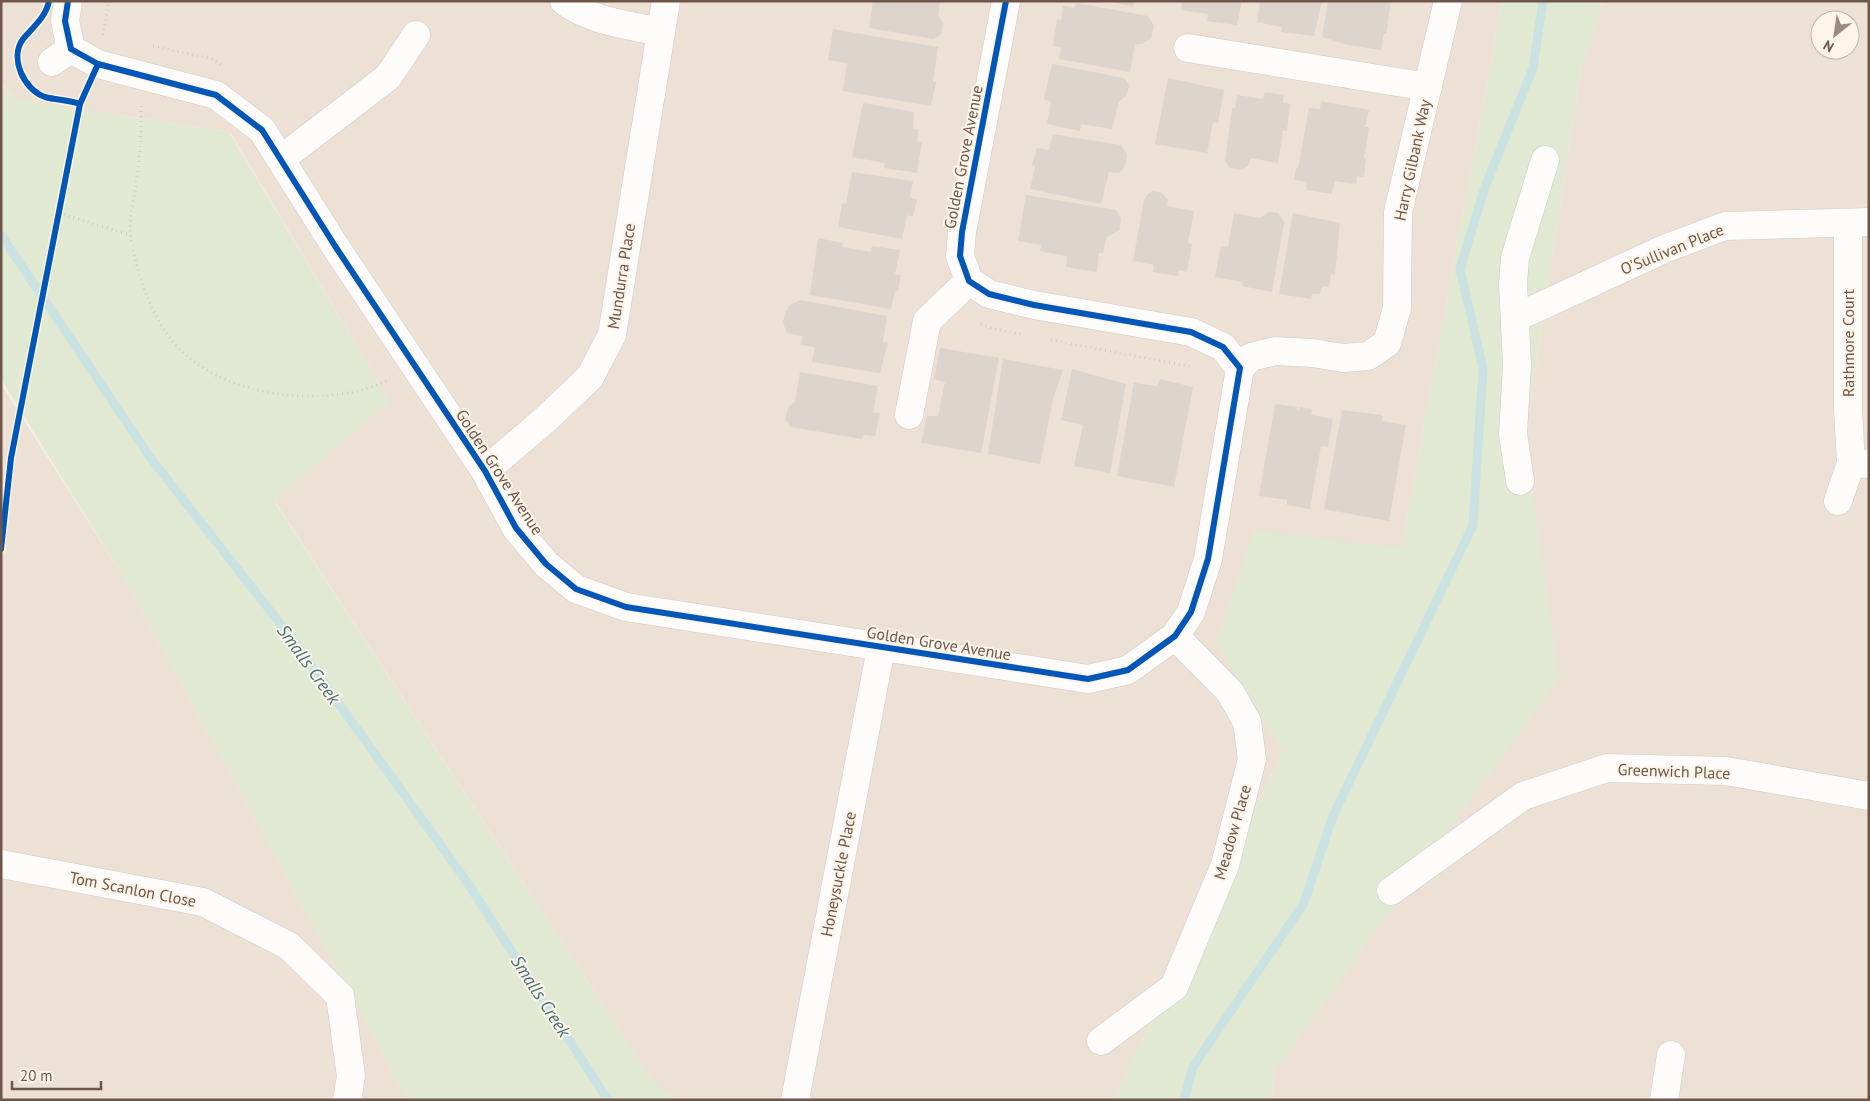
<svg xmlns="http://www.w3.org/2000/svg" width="1870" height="1101" font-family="'PT Sans',sans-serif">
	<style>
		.residential { fill: #ede1d5; fill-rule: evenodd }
		.green { fill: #e1e9d3 }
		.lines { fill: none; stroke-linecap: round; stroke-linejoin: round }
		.stream { stroke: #cbe2e3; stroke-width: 9 }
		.building { fill: #ddd4cd }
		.minor-casing { stroke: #d1cac3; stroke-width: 29 }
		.path { stroke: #d3ccc6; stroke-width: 3; stroke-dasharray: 1 4; stroke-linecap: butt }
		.minor { stroke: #fdfcfb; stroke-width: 28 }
		.cycleway-casing { stroke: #fdf4e8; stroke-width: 9 }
		.cycleway { stroke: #0057b8; stroke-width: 6 }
		.labels { text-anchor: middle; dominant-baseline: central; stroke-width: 4; stroke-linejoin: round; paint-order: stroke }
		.street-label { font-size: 16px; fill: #6e564b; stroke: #fdf4e8 }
		.water-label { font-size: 18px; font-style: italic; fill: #44737a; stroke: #fdf4e8 }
	</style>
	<rect width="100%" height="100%" fill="#f4eee7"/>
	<!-- residential -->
	<g class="residential">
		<path d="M1,1h1501l-101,548 -185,93 67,109 -170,349h-435l-26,-20 -378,-580 116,-99 -160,-269 -215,-33 -14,-15z"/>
		<path d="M1604,1h265v1099h-597l3,-29 250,-633 56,-369zM1820,20h30v30h-30z"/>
		<path d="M1,384l121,191 286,525h-407z"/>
	</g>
	<!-- green -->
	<g class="green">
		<path d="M1502,1h102l-23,68 -56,369 34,240 -284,393 -3,29h-159l170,-349 -67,-109 38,-112 147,18z"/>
		<path d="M1,85l14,14 214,33 161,269 -116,100 378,579 26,20h-270l-286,-525 -121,-196z"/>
	</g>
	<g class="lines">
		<!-- stream -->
		<g class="stream">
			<path d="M1,235l148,221 141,180 175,243 143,221"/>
			<path d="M1184,1100l9,-33 111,-164 29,-87 140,-291 10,-157 -23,-99 25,-82 48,-119 10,-67"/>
		</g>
	</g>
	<!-- building -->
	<g class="building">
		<path d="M873,1h67l-2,14 5,8 -2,11 -7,5 -65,-11z"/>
		<path d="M1110,1h24l-1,6z"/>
		<path d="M1182,1h60l-5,24 -30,-4 1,-7 -27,-4z"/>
		<path d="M1260,1h62l-8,35 -33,-4 1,-5 -25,-5z"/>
		<path d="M1328,1h63l-5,33 -2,-1 -3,17 -33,-5 -26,-8z"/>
		<path d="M1076,3l72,13 6,10 -3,12 -9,6h-7l-5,28 -71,-13 2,-11 -8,-2 4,-27 4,1 2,-14 11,2z"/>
		<path d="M833,29l105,18 -5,34 3,1 -5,24 -88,-15 4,-28 -19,-3z"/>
		<path d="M1052,64l72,14 5,7 -3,11 -7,6 -7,27 -31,-5 -1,7 -33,-7 4,-22 -7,-3z"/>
		<path d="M1168,78l56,12 -6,33 -5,-1 -6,31 -52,-9z"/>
		<path d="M1265,92l19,3 -1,8 7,1 -3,27h-4l-5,32 -28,-5 -1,7 -7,5 -12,-2 -5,-7 7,-53h3l2,-13 26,4z"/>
		<path d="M1321,101l48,9 -4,17h4l-5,31 2,1 -2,18 -7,-1 -1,8 -21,-3 -3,13 -26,-4 1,-8 -13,-2 2,-12h2l11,-60 11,1z"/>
		<path d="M863,103l51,9 -1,17 6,1 -2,11 5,1 -5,31 -33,-5 1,-5 -33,-6z"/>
		<path d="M1053,134l68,11 6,9 -2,12 -6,7 -10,-1 -8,32 -71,-15 5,-22 -3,-2 5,-17 12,2z"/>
		<path d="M852,172l61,9 -3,17 7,1 -4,18 -6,-2 -5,24 -64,-12 4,-24 4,1z"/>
		<path d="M1153,191l9,2 6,7 -1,6 27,5 -6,32 4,1 -5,28 -8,-2 -1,6 -25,-4 1,-7 -21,-4 11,-61 4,-6z"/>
		<path d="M1026,195l90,15 5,8 -2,12 -12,7 -4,16h-4l-2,19 -31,-5 1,-11 -27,-5 1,-6 -23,-4z"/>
		<path d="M1269,212l9,1 6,9 -12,70 -30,-6 1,-4 -28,-5 6,-31 7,1 6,-34 26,5z"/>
		<path d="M1293,213l47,10 -5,52 -4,-1 -2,13 -7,-1 -2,8h-8l-1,5 -32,-5z"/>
		<path d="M818,238l25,5 -1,4 29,5 1,-6 28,4 -5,24 6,1 -3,16h-3l-4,18 -81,-14z"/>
		<path d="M800,300l87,16 -4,26h5l-8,31 -68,-11 3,-15 -14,-2 1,-9 -15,-3 -4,-10 2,-11 5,-7z"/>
		<path d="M940,348l59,10 -18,95 -60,-10 6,-27h11l7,-34 -11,-3z"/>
		<path d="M1003,359l60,11 -10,29 -13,65 -52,-10z"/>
		<path d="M1072,369l54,15 -16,89 -36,-7 9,-41 -22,-5z"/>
		<path d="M800,372l78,14 -5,26 7,1 -5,23 -11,-1 -2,4 -71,-12 -6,-8 3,-12 7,-5z"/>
		<path d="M1160,379l33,8 -19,100 -57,-11 17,-93 23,3z"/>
		<path d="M1275,404l22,3 -1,3 3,1 1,-4 12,2 -1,6 22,4 -5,28 -7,-1 -11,63 -23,-4v-5l-28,-4z"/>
		<path d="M1342,410l40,5v6l24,4 -17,96 -65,-12z"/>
	</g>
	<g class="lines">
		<defs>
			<g id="minor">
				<path d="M68,1l-3,20 6,28 27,15 118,31 46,35 73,116 150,225 31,57 30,36 30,25 50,18 462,72 40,-9 47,-34 16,-24 17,-53 32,-191 -17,-21 -32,-15 -157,-27 -45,-11 -20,-13 -9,-25 2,-24 44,-231"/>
				<path d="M564,1c26,20 65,24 96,31"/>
				<path d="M1188,48l240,39"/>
				<path d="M52,62l19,-13"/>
				<path d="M281,159l107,-82 28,-42"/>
				<path d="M1848,223v186l3,54"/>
				<path d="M1515,318l149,-69 61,-23 144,-4"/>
				<path d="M1240,368l11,-11 24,-6 37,2 31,5 25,-2 19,-13 10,-35 1,-96 50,-211"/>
				<path d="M909,415l18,-94 42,-40"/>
				<path d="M485,471l62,-53 43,-41 22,-42 54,-334"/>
				<path d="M1520,481l-7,-47 4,-69 -4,-82 2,-25 30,-98"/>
				<path d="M1838,501l13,-38 18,1"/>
				<path d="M1,864l202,38 86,44 51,50 11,80 -4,24"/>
				<path d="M1391,891l132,-95 84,-28 119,3 143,25"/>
				<path d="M1101,1041l73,-54 51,-122 27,-106 -5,-37 -17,-30 -55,-56"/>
				<path d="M795,1100l86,-452"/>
				<path d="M1664,1100l7,-45"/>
			</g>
		</defs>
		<!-- minor casing -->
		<use href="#minor" class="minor-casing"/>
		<!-- path -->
		<g class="path">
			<path d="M103,35l6,-34"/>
			<path d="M153,46l60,13 8,6"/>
			<path d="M141,106c0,27 -1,53 -5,79 -2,16 -8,37 -5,53 6,36 19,75 42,104 46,56 155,69 217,37"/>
			<path d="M59,213l71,22"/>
			<path d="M981,324l10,4 30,6"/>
			<path d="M1051,340l142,27"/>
		</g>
		<!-- minor -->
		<use href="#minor" class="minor"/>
		<defs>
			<g id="cycleway">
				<path d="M49,1c-3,16 -16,26 -26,38 -14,19 1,51 22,58 11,3 24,3 35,7"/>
				<path d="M68,1l-3,20 6,28 27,15 118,31 46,35 73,116 150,225 31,57 30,36 30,25 50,18 462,72 40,-9 47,-34 16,-24 17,-53 32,-191 -17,-21 -32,-15 -157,-27 -45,-11 -20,-13 -9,-25 2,-24 44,-231"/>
				<path d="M1,549l10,-91 69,-354 18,-40"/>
			</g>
		</defs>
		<!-- cycleway casing -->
		<use href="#cycleway" class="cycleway-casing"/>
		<!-- cycleway -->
		<use href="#cycleway" class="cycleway"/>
	</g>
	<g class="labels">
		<!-- street labels -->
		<g class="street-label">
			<text transform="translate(963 157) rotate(-79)">Golden Grove Avenue</text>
			<text transform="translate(1412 160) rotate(-78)">Harry Gilbank Way</text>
			<text transform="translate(1672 249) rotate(-22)">O'Sullivan Place</text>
			<text transform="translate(621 276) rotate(-81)">Mundurra Place</text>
			<text transform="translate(1848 343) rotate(-90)">Rathmore Court</text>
			<text transform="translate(500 472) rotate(57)">Golden Grove Avenue</text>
			<text transform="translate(939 643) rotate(9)">Golden Grove Avenue</text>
			<text transform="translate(1674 771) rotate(2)">Greenwich Place</text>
			<text transform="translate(1232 832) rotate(-74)">Meadow Place</text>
			<text transform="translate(838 874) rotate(-79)">Honeysuckle Place</text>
			<text transform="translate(133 889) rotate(11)">Tom Scanlon Close</text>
		</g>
		<!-- water labels -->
		<g class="water-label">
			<text transform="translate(309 664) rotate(54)">Smalls Creek</text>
			<text transform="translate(541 996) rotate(57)">Smalls Creek</text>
		</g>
	</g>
	<!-- border -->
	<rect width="1870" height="1101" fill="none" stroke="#6e564b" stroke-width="5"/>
	<!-- north arrow -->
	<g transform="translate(1835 35) rotate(210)"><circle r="24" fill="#fdf4e8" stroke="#c4b5a9"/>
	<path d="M0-4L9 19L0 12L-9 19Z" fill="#9d8b82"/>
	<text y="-8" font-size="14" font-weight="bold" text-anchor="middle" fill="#6e564b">N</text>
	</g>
	<!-- scale -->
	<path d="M12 1081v8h89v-8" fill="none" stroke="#6e564b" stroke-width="2.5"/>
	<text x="20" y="1081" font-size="15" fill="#6e564b" stroke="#fdf4e8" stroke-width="4" paint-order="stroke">20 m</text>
</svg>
